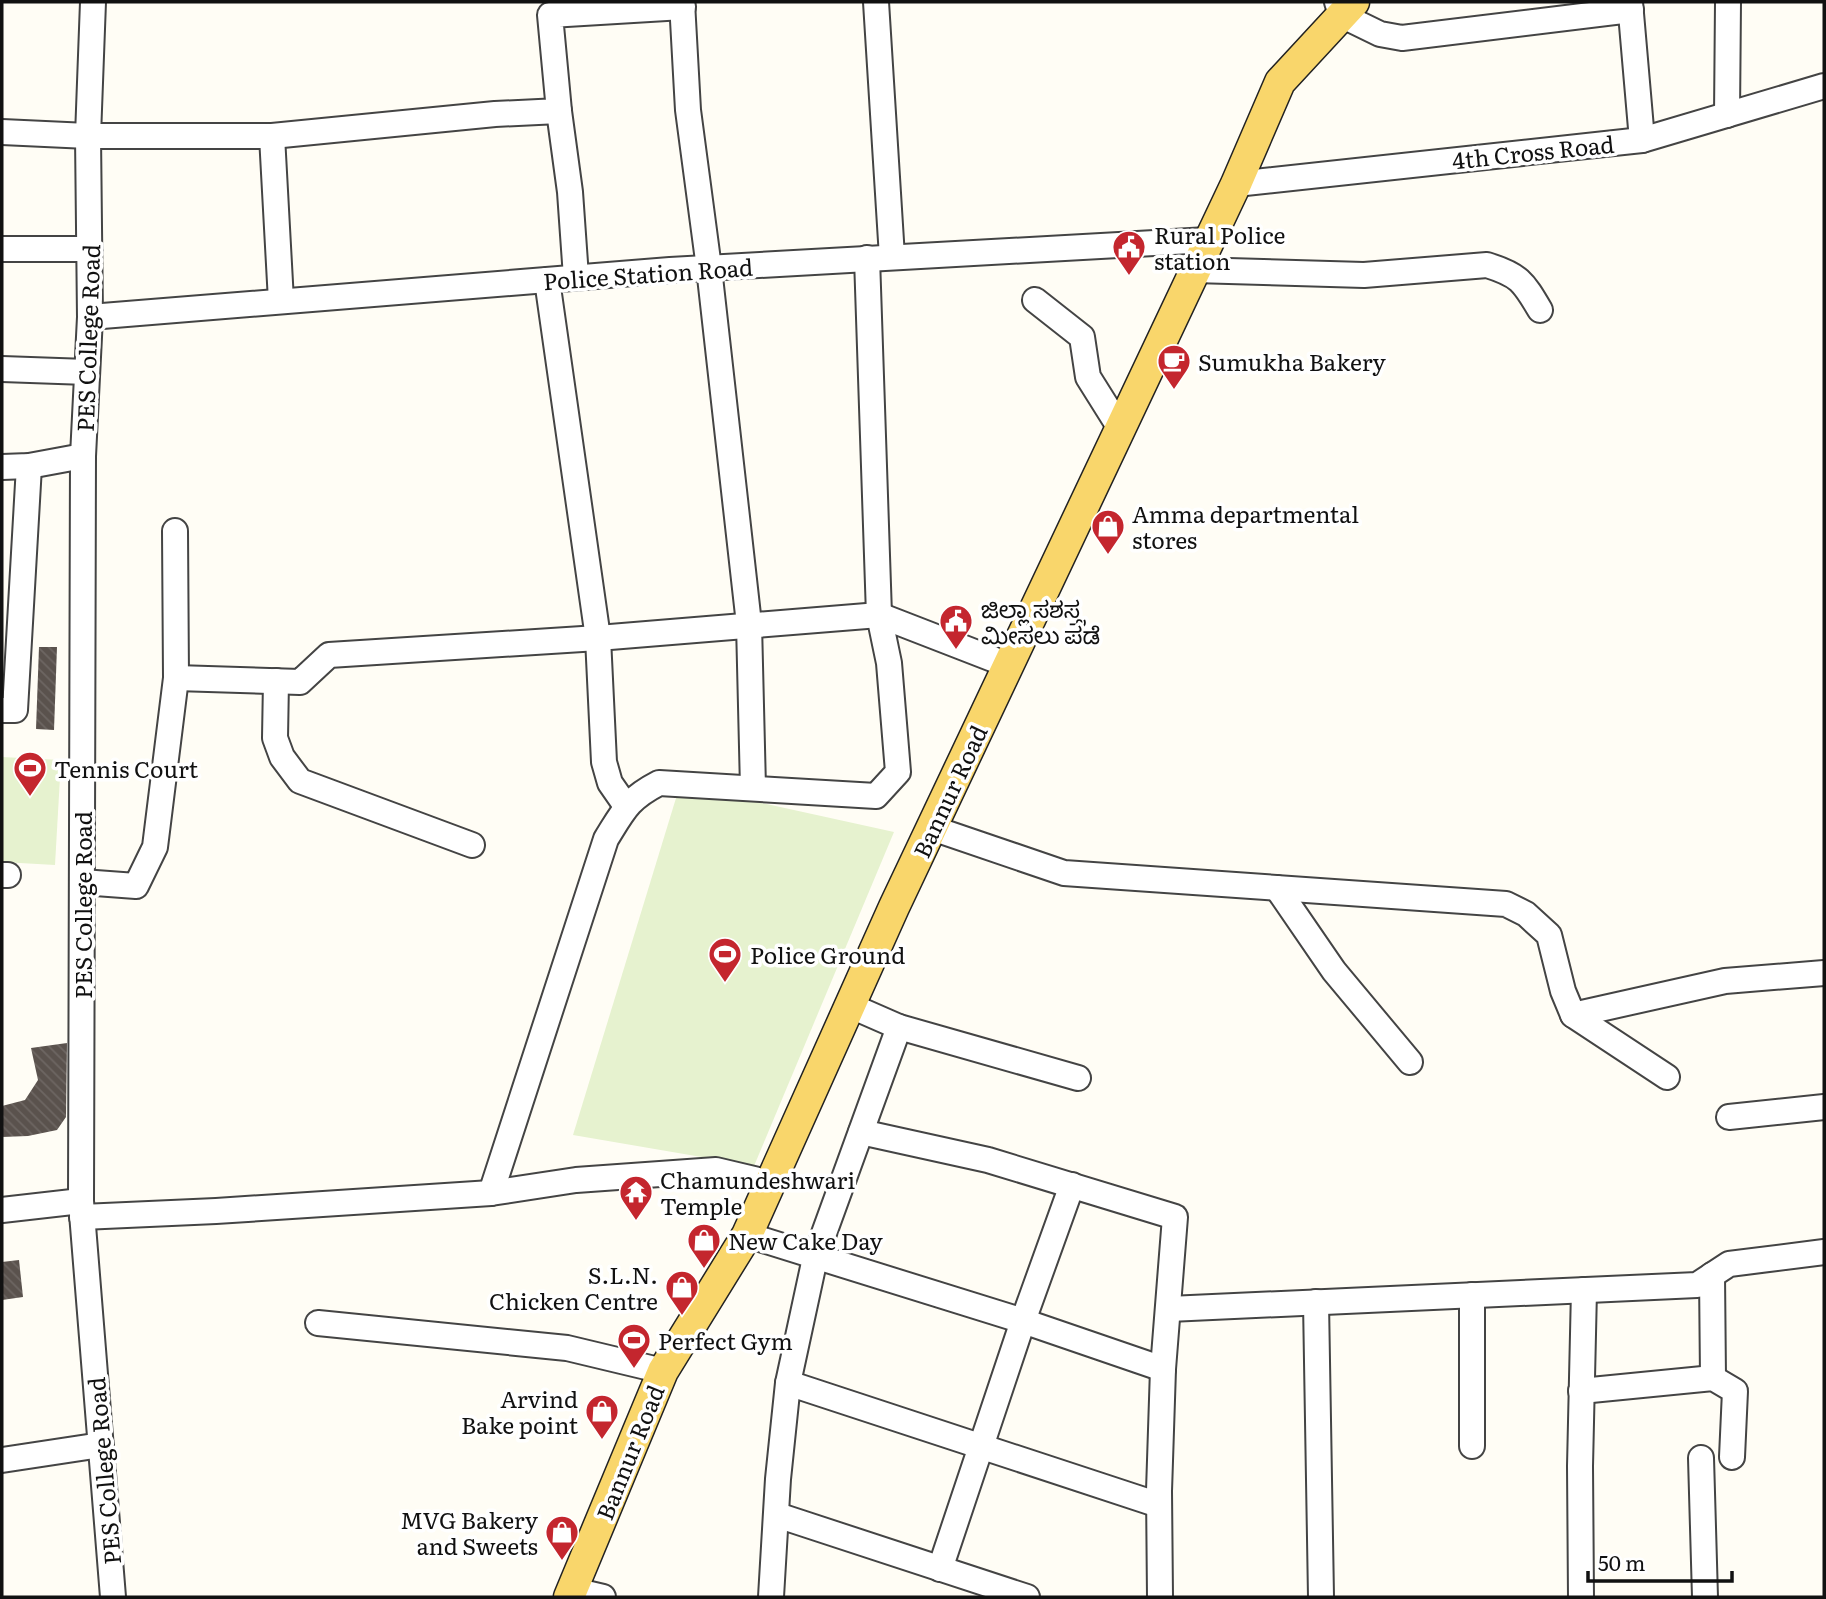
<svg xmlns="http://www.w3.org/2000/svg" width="1826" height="1599" font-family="Literata,'Noto Sans Kannada',serif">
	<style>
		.pitch { fill: #e6f2cf }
		.building { fill: url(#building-back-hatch) }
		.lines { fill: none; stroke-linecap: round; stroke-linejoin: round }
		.minor-casing { stroke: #444; stroke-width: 28 }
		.major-casing { stroke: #222; stroke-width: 33 }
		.minor { stroke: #fff; stroke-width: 24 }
		.major { stroke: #f9d66b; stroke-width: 30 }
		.labels { text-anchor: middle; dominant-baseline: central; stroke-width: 7; stroke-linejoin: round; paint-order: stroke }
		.street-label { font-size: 23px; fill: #111; stroke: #fff }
		.poi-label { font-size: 23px; fill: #111; stroke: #fff; text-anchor: start }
	</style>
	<defs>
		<pattern id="building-back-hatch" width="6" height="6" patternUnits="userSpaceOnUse" patternTransform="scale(1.75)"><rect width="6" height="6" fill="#5a524d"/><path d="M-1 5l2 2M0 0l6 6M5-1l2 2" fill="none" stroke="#6d6662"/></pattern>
	</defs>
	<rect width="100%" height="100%" fill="#fffdf5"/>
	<!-- pitch -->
	<g class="pitch">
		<path d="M2,757l59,3 -6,105 -53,-3z"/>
		<path d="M680,785l214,47 -140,334 -181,-31z"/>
	</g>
	<!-- building -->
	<g class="building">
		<path d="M39,647h18l-3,83 -18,-1z"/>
		<path d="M67,1043l-1,74 -9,13 -29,6 -26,1v-31l23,-6 13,-20 -7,-32z"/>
		<path d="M19,1260l4,37 -21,3v-38z"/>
	</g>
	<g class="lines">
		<defs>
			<g id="minor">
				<path d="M93,2l-5,134 2,181 -7,139 -2,745 32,396"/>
				<path d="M682,2l6,108 21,158 40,356 4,164"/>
				<path d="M876,2l16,255"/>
				<path d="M1337,2l4,13 39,19 22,4 229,-28"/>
				<path d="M1630,2l12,138"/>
				<path d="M559,111l11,81 6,85"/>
				<path d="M1727,115l1,-113"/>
				<path d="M2,132l86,4h184l223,-22 64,-3 -9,-96 133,-8"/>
				<path d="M272,136l9,165"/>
				<path d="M1236,184l406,-44 182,-54"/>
				<path d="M2,249h88"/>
				<path d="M1194,270l170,5 123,-10c32,10 36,16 53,45"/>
				<path d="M547,280l51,358 6,124 6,21 16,23"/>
				<path d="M1035,300l47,37 6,40 32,51"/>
				<path d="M90,317l580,-47 538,-30"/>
				<path d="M2,369l85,3"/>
				<path d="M2,467l27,-1 54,-10"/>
				<path d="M176,678l124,4 29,-27 269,-17 281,-23 129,50"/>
				<path d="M276,681l-1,57 7,19 18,24 172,64"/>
				<path d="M2,710h13l14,-244"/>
				<path d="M932,828l132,45 442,31 20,10 23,21 14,56 10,24 94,62"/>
				<path d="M2,875h6"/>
				<path d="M82,882l54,4 19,-39 21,-169 -1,-147"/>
				<path d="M1277,888l57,83 76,91"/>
				<path d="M1573,1015l152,-34 99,-8"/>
				<path d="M899,1027l179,51"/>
				<path d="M1729,1117l95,-10"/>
				<path d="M861,1132l127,28 187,57 -12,152 -4,122 1,106"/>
				<path d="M491,1193l115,-354c18,-29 22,-40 53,-56l217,13 22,-24 -9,-109 -10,-48 -12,-357"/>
				<path d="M2,1210l79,-9"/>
				<path d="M82,1217l134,-6 275,-18 85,-13 140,-10 55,13"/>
				<path d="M747,1235l276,86 140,48"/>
				<path d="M1712,1275l1,103"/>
				<path d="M1472,1295v151"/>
				<path d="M1316,1302l5,295"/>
				<path d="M1169,1309l528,-24 32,-21 95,-12"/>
				<path d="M318,1323l249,25 96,23"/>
				<path d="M788,1383l371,122"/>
				<path d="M1581,1391l132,-13 22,13 -3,66"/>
				<path d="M1701,1458l4,139"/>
				<path d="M2,1460l99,-15"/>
				<path d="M777,1515l250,82"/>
				<path d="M940,1569l83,-248 49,-136"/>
				<path d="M573,1590l30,7"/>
				<path d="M771,1597l7,-118 10,-96 27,-125 84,-231 -48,-21"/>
				<path d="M1581,1597l-1,-131 4,-176"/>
			</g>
			<path id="major" d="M569,1597l94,-226 84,-136 147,-328 342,-723 44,-102 74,-80"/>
		</defs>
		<!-- minor casing -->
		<use href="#minor" class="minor-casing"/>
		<!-- major casing -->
		<use href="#major" class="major-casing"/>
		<!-- minor -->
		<use href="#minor" class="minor"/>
		<!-- major -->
		<use href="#major" class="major"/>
	</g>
	<!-- icons -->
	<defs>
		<symbol id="civic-pin" viewBox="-11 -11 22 30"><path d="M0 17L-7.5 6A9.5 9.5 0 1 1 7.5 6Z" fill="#c4262e" stroke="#fff"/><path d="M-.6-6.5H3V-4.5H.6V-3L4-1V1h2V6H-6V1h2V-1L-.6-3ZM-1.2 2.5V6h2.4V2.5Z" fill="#fff"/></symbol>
		<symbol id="cafe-pin" viewBox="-11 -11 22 30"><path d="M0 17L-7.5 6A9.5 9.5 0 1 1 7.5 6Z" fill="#c4262e" stroke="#fff"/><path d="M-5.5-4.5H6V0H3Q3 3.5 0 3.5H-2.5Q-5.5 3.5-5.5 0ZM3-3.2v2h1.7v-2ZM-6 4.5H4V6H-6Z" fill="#fff"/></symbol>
		<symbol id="shop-pin" viewBox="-11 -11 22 30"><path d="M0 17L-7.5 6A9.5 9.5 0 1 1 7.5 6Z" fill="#c4262e" stroke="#fff"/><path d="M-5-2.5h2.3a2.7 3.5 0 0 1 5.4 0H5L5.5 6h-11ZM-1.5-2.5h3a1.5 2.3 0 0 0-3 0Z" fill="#fff"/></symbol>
		<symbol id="stadium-pin" viewBox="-11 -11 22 30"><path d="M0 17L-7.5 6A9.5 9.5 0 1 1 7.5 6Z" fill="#c4262e" stroke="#fff"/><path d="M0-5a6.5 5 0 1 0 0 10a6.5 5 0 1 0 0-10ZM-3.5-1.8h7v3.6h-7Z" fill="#fff"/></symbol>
		<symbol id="temple-pin" viewBox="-11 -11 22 30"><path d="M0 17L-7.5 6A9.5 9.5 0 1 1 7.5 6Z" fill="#c4262e" stroke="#fff"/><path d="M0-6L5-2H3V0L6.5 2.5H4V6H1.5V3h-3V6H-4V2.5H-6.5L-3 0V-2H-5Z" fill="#fff"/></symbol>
	</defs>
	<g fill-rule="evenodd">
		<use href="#civic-pin" x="1110" y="228" width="38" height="52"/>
		<use href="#cafe-pin" x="1155" y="342" width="38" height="52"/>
		<use href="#shop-pin" x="1089" y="507" width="38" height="52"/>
		<use href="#civic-pin" x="937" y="602" width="38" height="52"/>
		<use href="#stadium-pin" x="11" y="749" width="38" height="52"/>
		<use href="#stadium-pin" x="706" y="935" width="38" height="52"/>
		<use href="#temple-pin" x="617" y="1173" width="38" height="52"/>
		<use href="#shop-pin" x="685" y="1221" width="38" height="52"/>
		<use href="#shop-pin" x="663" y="1268" width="38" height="52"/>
		<use href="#stadium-pin" x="615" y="1321" width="38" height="52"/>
		<use href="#shop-pin" x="583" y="1392" width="38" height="52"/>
		<use href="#shop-pin" x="543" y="1513" width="38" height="52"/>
	</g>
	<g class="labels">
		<!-- street labels -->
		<g class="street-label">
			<text transform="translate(1533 151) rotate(-6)">4th Cross Road</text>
			<text transform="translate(648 273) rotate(-4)">Police Station Road</text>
			<text transform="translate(87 338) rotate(-88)">PES College Road</text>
			<text transform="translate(949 791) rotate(-65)">Bannur Road</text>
			<text transform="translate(82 905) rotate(-90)">PES College Road</text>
			<text transform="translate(629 1452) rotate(-68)">Bannur Road</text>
			<text transform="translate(103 1471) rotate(-95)">PES College Road</text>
		</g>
		<!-- poi labels -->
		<g class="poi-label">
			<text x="1154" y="234">Rural Police<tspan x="1154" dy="26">station</tspan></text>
			<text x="1198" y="361">Sumukha Bakery</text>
			<text x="1132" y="513">Amma departmental<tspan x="1132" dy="26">stores</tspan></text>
			<text x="981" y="608">ಜಿಲ್ಲಾ ಸಶಸ್ತ್ರ<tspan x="981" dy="26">ಮೀಸಲು ಪಡೆ</tspan></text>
			<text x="54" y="768">Tennis Court</text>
			<text x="750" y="954">Police Ground</text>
			<text x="660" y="1179">Chamundeshwari<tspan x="660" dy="26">Temple</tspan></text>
			<text x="728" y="1240">New Cake Day</text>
			<text x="658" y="1274" text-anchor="end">S.L.N.<tspan x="658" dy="26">Chicken Centre</tspan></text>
			<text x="658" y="1340">Perfect Gym</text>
			<text x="578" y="1398" text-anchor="end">Arvind<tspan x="578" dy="26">Bake point</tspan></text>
			<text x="538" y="1519" text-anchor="end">MVG Bakery<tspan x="538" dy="26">and Sweets</tspan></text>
		</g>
	</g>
	<!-- border -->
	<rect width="1826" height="1599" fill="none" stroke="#111111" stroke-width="7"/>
	<!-- scale -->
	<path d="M1588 1571v10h144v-10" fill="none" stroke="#111111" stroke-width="3.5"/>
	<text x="1598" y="1571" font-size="21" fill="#111111" stroke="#ffffff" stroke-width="5" paint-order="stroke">50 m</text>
</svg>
